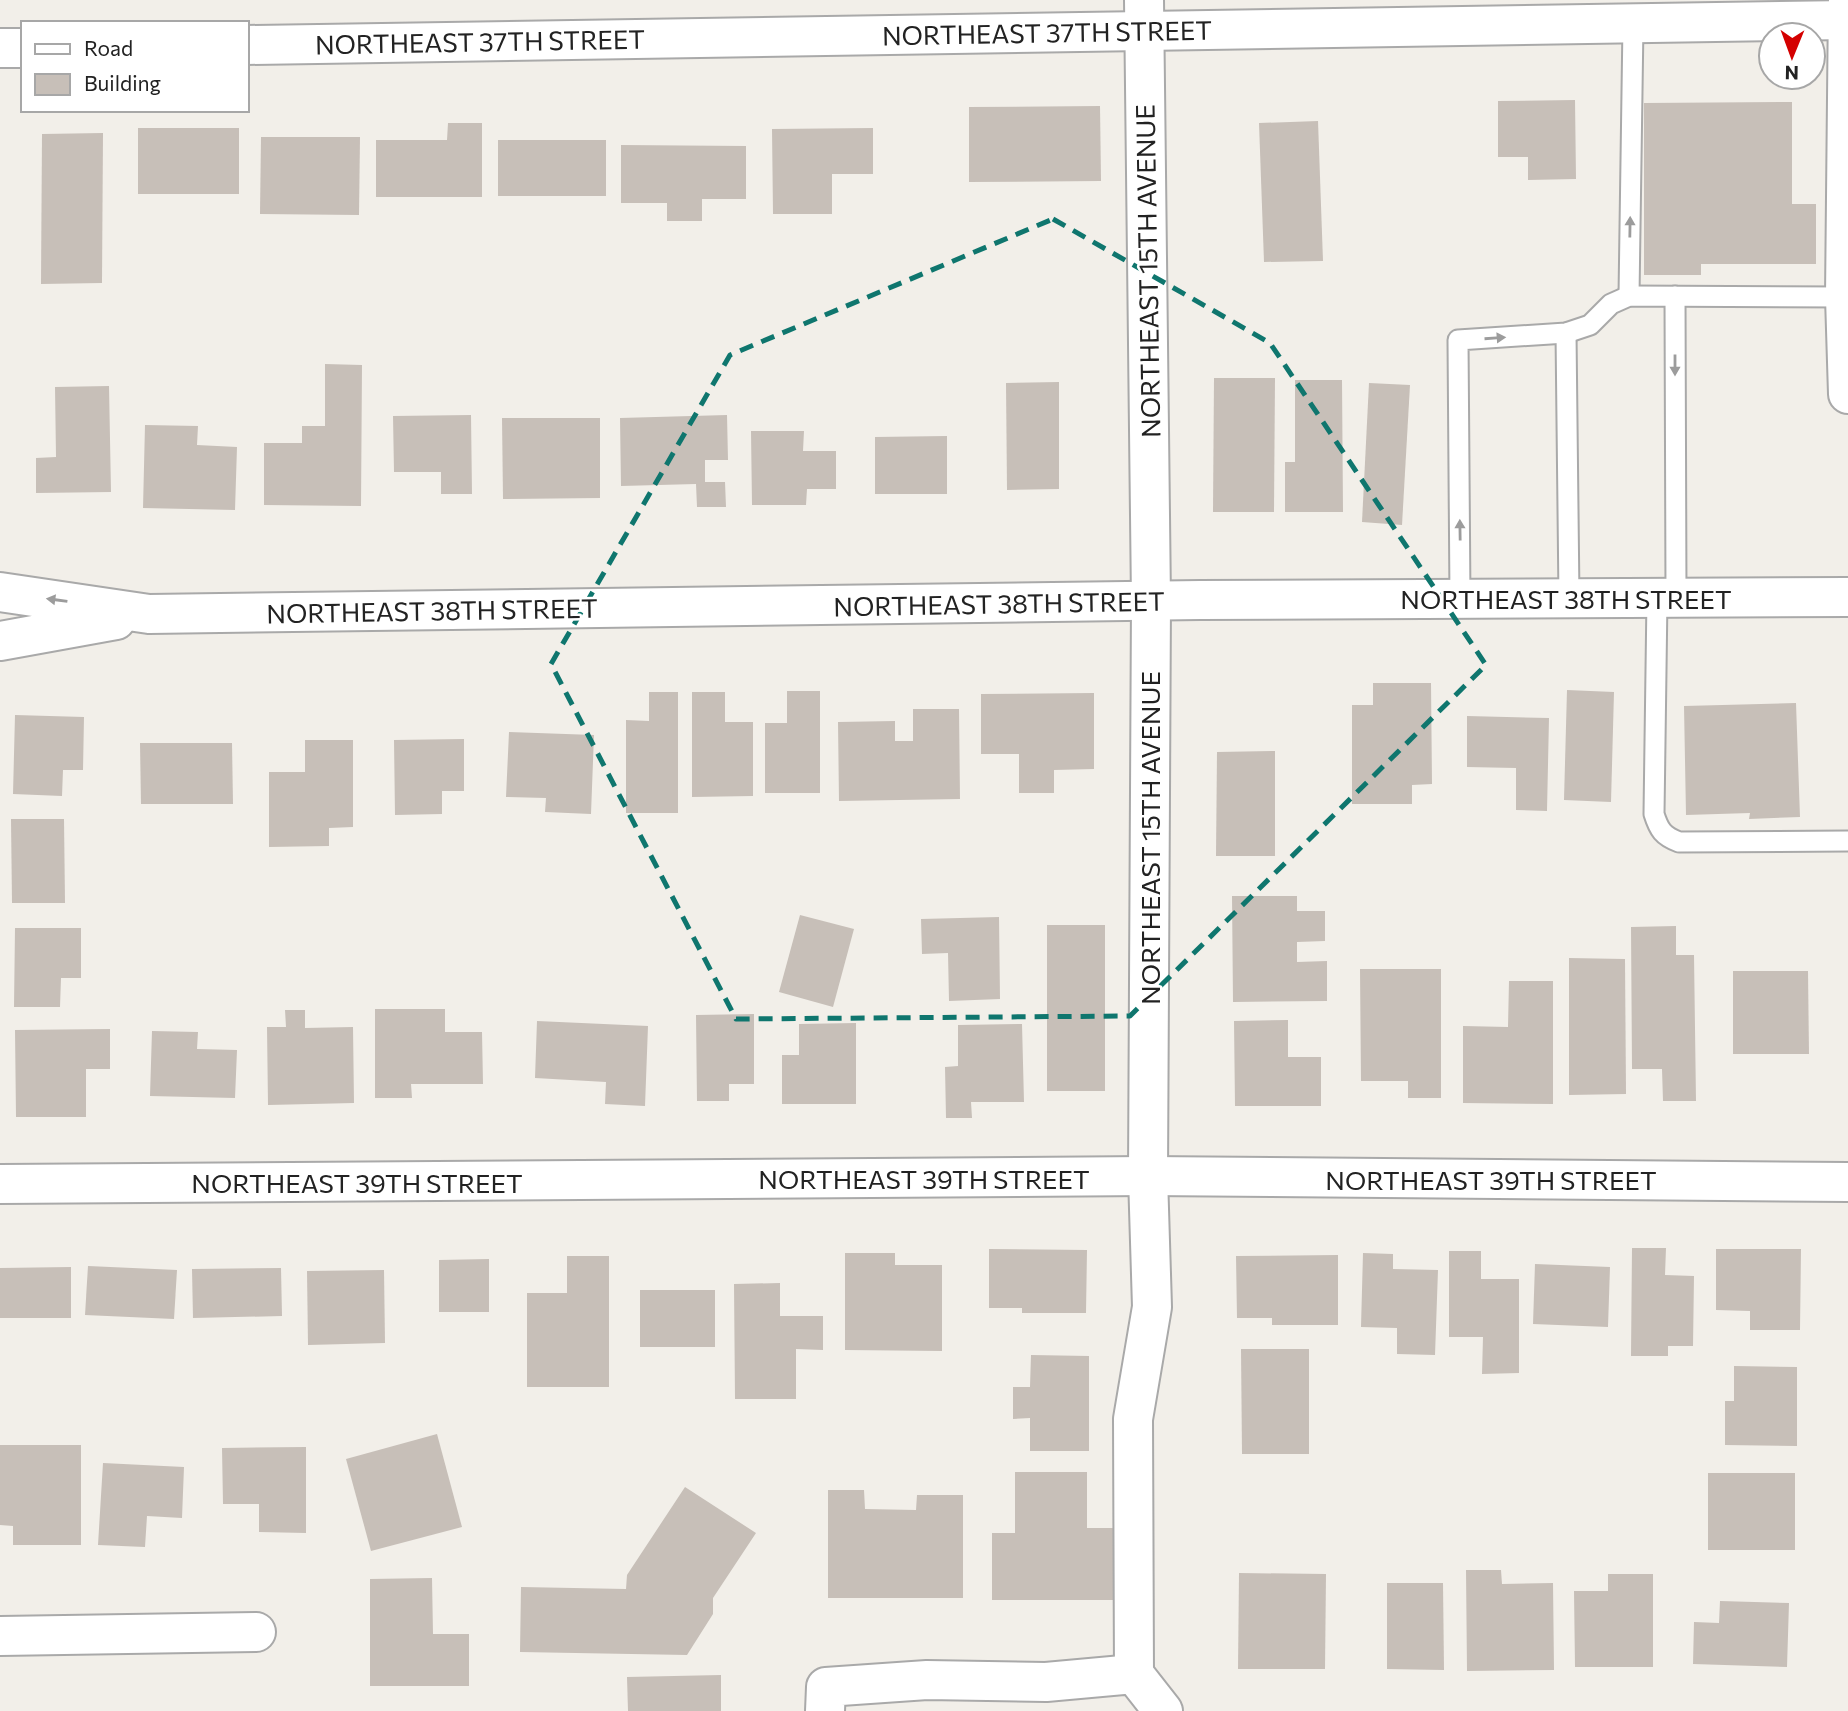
<svg xmlns="http://www.w3.org/2000/svg" width="1848" height="1711" font-family="Commissioner,sans-serif">
	<style>
		.building { fill: #c7bfb8 }
		.lines { fill: none; stroke-linecap: round; stroke-linejoin: round }
		.service-casing { stroke: #a9a9a9; stroke-width: 23 }
		.minor-casing { stroke: #a9a9a9; stroke-width: 42 }
		.tertiary-casing { stroke: #a9a9a9; stroke-width: 42 }
		.service { stroke: #fff; stroke-width: 19 }
		.minor { stroke: #fff; stroke-width: 38 }
		.tertiary { stroke: #fff; stroke-width: 38 }
		.oneway { fill: #9c9c9c }
		.marked { fill: none; stroke: #0f766e; stroke-width: 5; stroke-dasharray: 14 9; stroke-linejoin: round }
		.labels { text-anchor: middle; dominant-baseline: central; stroke-width: 5; stroke-linejoin: round; paint-order: stroke }
		.street-label { font-size: 26px; fill: #222; stroke: #fff }
	</style>
	<rect width="100%" height="100%" fill="#f2efe9"/>
	<!-- building -->
	<g class="building">
		<path d="M1575,100l1,79 -48,1v-23h-30v-56z"/>
		<path d="M1792,102v102h24v60h-115v11h-57v-172z"/>
		<path d="M1100,106l1,75 -132,1v-75z"/>
		<path d="M1318,121l5,140 -59,1 -5,-139z"/>
		<path d="M448,123h34v74h-106v-57h71z"/>
		<rect x="138" y="128" width="101" height="66"/>
		<path d="M873,128v46h-41v40h-59l-1,-85z"/>
		<path d="M103,133l-1,150 -61,1 1,-150z"/>
		<path d="M261,137h99l-1,78 -99,-1z"/>
		<rect x="498" y="140" width="108" height="56"/>
		<path d="M621,145l125,1v53h-44v22h-35v-18h-46z"/>
		<path d="M325,364l37,1 -1,141 -97,-1v-62h38v-17h23z"/>
		<path d="M1214,378h61l-1,134h-61z"/>
		<path d="M1295,380h47l1,132h-58v-50h10z"/>
		<path d="M1059,382v107l-52,1 -1,-107z"/>
		<path d="M1369,383l41,2 -8,140 -40,-3z"/>
		<path d="M109,386l2,106 -75,1v-35l20,-1 -1,-70z"/>
		<path d="M471,415l1,79h-31v-22h-47l-1,-56z"/>
		<path d="M727,415l1,45h-23v22h20l1,25h-29l-1,-23 -75,2 -1,-68z"/>
		<path d="M502,418h98v80l-97,1z"/>
		<path d="M145,425l53,1 -1,19 40,2 -2,63 -92,-2z"/>
		<path d="M751,431h53l-1,20h33v38h-29l-1,16h-54z"/>
		<path d="M947,436v58h-72v-57z"/>
		<path d="M1373,683h58l1,101 -20,1v19h-60v-99h21z"/>
		<path d="M1567,690l47,2 -3,110 -47,-2z"/>
		<path d="M787,691h33v102h-55v-70h22z"/>
		<path d="M649,692h29v121h-52v-93l23,1z"/>
		<path d="M692,692h33v30h28v74l-61,1z"/>
		<path d="M1094,693v76l-40,1v23h-35v-39h-38v-60z"/>
		<path d="M1796,703l4,114 -51,2 1,-6 -64,2 -2,-109z"/>
		<path d="M913,709h46l1,90 -121,2 -1,-79 57,-1v20h18z"/>
		<path d="M15,715l69,2 -1,53h-20l-1,26 -49,-2z"/>
		<path d="M1467,716l82,2 -2,93 -31,-1v-42l-49,-1z"/>
		<path d="M509,732l85,3 -3,79 -46,-2 1,-14 -40,-1z"/>
		<path d="M464,739v52h-22v23l-47,1 -1,-75z"/>
		<path d="M305,740h48v87l-24,1v18l-60,1v-75h36z"/>
		<path d="M140,743h92l1,61h-92z"/>
		<path d="M1275,751v105h-59l1,-104z"/>
		<path d="M11,819h53l1,84h-53z"/>
		<path d="M1232,896h65v15h28v30l-28,1v20l30,-1v40l-94,1z"/>
		<path d="M800,915l54,14 -21,78 -54,-15z"/>
		<path d="M999,917l1,82 -51,2 -1,-48 -26,1 -1,-35z"/>
		<rect x="1047" y="925" width="58" height="166"/>
		<path d="M1676,926v29h18l2,146h-33l-1,-32h-30l-1,-142z"/>
		<path d="M15,928h66v50h-20l-1,29h-46z"/>
		<path d="M1569,958l56,1 1,135 -57,1z"/>
		<path d="M1360,969h81v129h-33v-17h-47z"/>
		<path d="M1733,971h75l1,83h-76z"/>
		<path d="M1509,981h44v123l-90,-1v-77l45,1z"/>
		<path d="M375,1009h70v23h37l1,52h-72l1,14h-37z"/>
		<path d="M285,1010h20v18l48,-1 1,76 -86,2 -1,-78h19z"/>
		<path d="M754,1014v70h-25v17h-32l-1,-86z"/>
		<path d="M1288,1020v37h33v49h-86l-1,-85z"/>
		<path d="M537,1021l111,5 -3,80 -40,-2 1,-22 -71,-4z"/>
		<path d="M856,1023v81h-74v-49h17v-31z"/>
		<path d="M1022,1024l2,78h-53l1,16h-26l-1,-51 13,-1v-41z"/>
		<path d="M110,1029v40h-24v48h-70l-1,-87z"/>
		<path d="M152,1031l46,1 -1,17 40,1 -2,48 -85,-2z"/>
		<path d="M1632,1248h34l-1,27 29,1 -1,70h-25v10h-37z"/>
		<path d="M989,1249l98,1 -1,63h-64v-5h-33z"/>
		<path d="M1716,1249h85l-1,81h-50v-19l-34,-1z"/>
		<path d="M1449,1251h32v28h38v94l-37,1 1,-37h-34z"/>
		<path d="M845,1253h50v12h47v86l-97,-1z"/>
		<path d="M1363,1253l30,1v15l45,1 -3,85 -38,-1v-26l-36,-1z"/>
		<path d="M1338,1255v70h-66v-7h-35l-1,-62z"/>
		<path d="M567,1256h42v131h-82v-94h40z"/>
		<path d="M489,1259v53h-50v-52z"/>
		<path d="M1535,1264l75,3 -2,60 -75,-3z"/>
		<path d="M88,1266l89,4 -3,49 -89,-4z"/>
		<path d="M71,1267v51h-71v-50z"/>
		<path d="M281,1268l1,48 -89,2 -1,-49z"/>
		<path d="M384,1270l1,73 -77,2 -1,-74z"/>
		<path d="M780,1283v33h43v34l-27,-1v50h-61l-1,-115z"/>
		<rect x="640" y="1290" width="75" height="57"/>
		<path d="M1241,1349h68v105h-67z"/>
		<path d="M1031,1355l58,1v95h-59v-33l-17,1v-32h17z"/>
		<path d="M1734,1366l63,1v79l-72,-1v-44h9z"/>
		<path d="M437,1434l25,93 -91,24 -25,-92z"/>
		<path d="M0,1445h81v100h-68v-19l-13,-1z"/>
		<path d="M306,1447v86l-47,-1v-28h-36l-1,-56z"/>
		<path d="M103,1463l81,4 -2,51 -35,-2 -2,31 -47,-2z"/>
		<path d="M1015,1472h72v56h26v72h-121v-67h23z"/>
		<rect x="1708" y="1473" width="87" height="77"/>
		<path d="M685,1487l71,46 -43,65v16l-26,41 -167,-3 1,-65 105,2 1,-14z"/>
		<path d="M828,1490h36l1,19 51,1 1,-15h46v103h-135z"/>
		<path d="M1466,1570h35l1,14 51,-1 1,87 -87,1z"/>
		<path d="M1239,1573l87,1 -1,95h-87z"/>
		<path d="M1608,1574h45v93h-78l-1,-76h34z"/>
		<path d="M432,1578l1,56h36v52h-99v-107z"/>
		<path d="M1387,1583h56l1,87 -57,-1z"/>
		<path d="M1720,1601l69,2 -2,64 -94,-3 1,-42 25,1z"/>
		<path d="M721,1675v36h-93l-1,-34z"/>
	</g>
	<g class="lines">
		<defs>
			<g id="service">
				<path d="M1629,296l4,-272"/>
				<path d="M1675,296l1,301"/>
				<path d="M1566,333l3,265"/>
				<path d="M1657,598l-3,216c5,16 9,22 25,28l169,-1"/>
				<path d="M1460,599l-2,-259 108,-7 24,-8 21,-21 18,-8 216,1"/>
			</g>
			<g id="minor">
				<path d="M1848,0l-3,297 3,97"/>
				<path d="M247,45l1601,-25"/>
				<path d="M0,48h23"/>
				<path d="M0,1184l1148,-8 700,6"/>
				<path d="M0,1636l256,-4"/>
				<path d="M1134,1674l-1,-255 19,-112 -4,-131 3,-575 -7,-601"/>
				<path d="M825,1711l1,-24 101,-7 119,2 88,-8 29,37"/>
			</g>
			<g id="tertiary">
				<path d="M0,592l149,22 1051,-14 648,-3"/>
				<path d="M0,641l116,-21"/>
			</g>
		</defs>
		<!-- service casing -->
		<use href="#service" class="service-casing"/>
		<!-- minor casing -->
		<use href="#minor" class="minor-casing"/>
		<!-- tertiary casing -->
		<use href="#tertiary" class="tertiary-casing"/>
		<!-- service -->
		<use href="#service" class="service"/>
		<!-- minor -->
		<use href="#minor" class="minor"/>
		<!-- tertiary -->
		<use href="#tertiary" class="tertiary"/>
	</g>
	<!-- one-way arrows -->
	<defs><path id="oneway-solid" d="M-6-.8H1V-3.2L6.5 0L1 3.2V.8H-6Z" transform="scale(1.75)"/></defs>
	<g class="oneway">
		<use href="#oneway-solid" transform="translate(1630 227) rotate(-89)"/>
		<use href="#oneway-solid" transform="translate(1495 338) rotate(-4)"/>
		<use href="#oneway-solid" transform="translate(1675 365) rotate(90)"/>
		<use href="#oneway-solid" transform="translate(1460 530) rotate(-91)"/>
		<use href="#oneway-solid" transform="translate(57 600) rotate(-172)"/>
	</g>
	<!-- marked area -->
	<path class="marked" d="M1053,219l217,124 216,322 -356,351 -394,3 -185,-355 179,-309z"/>
	<g class="labels">
		<!-- street labels -->
		<g class="street-label">
			<text transform="translate(1047 32) rotate(-1)">NORTHEAST 37TH STREET</text>
			<text transform="translate(480 41) rotate(-1)">NORTHEAST 37TH STREET</text>
			<text transform="translate(1147 271) rotate(-91)">NORTHEAST 15TH AVENUE</text>
			<text x="1566" y="598">NORTHEAST 38TH STREET</text>
			<text transform="translate(999 603) rotate(-1)">NORTHEAST 38TH STREET</text>
			<text transform="translate(432 610) rotate(-1)">NORTHEAST 38TH STREET</text>
			<text transform="translate(1149 838) rotate(-90)">NORTHEAST 15TH AVENUE</text>
			<text x="924" y="1178">NORTHEAST 39TH STREET</text>
			<text x="1491" y="1179">NORTHEAST 39TH STREET</text>
			<text x="357" y="1182">NORTHEAST 39TH STREET</text>
		</g>
	</g>
	<!-- legend -->
	<rect x="21" y="21" width="228" height="91" fill="#ffffff" stroke="#a7a7a7" stroke-width="2"/>
	<rect x="35" y="44" width="35" height="10" fill="#ffffff" stroke="#a7a7a7" stroke-width="2"/>
	<text x="84" y="56" font-size="21" fill="#222222">Road</text>
	<rect x="35" y="74" width="35" height="21" fill="#c7bfb8" stroke="#a7a7a7" stroke-width="2"/>
	<text x="84" y="91" font-size="21" fill="#222222">Building</text>
	<!-- north arrow -->
	<g transform="translate(1792 56) rotate(181)"><circle r="33" fill="#ffffff" stroke="#a7a7a7" stroke-width="2"/>
	<path d="M0-5L12 26L0 18L-12 26Z" fill="#d40000"/>
	<text y="-10" font-size="19" font-weight="bold" text-anchor="middle" fill="#222222">N</text>
	</g>
</svg>
